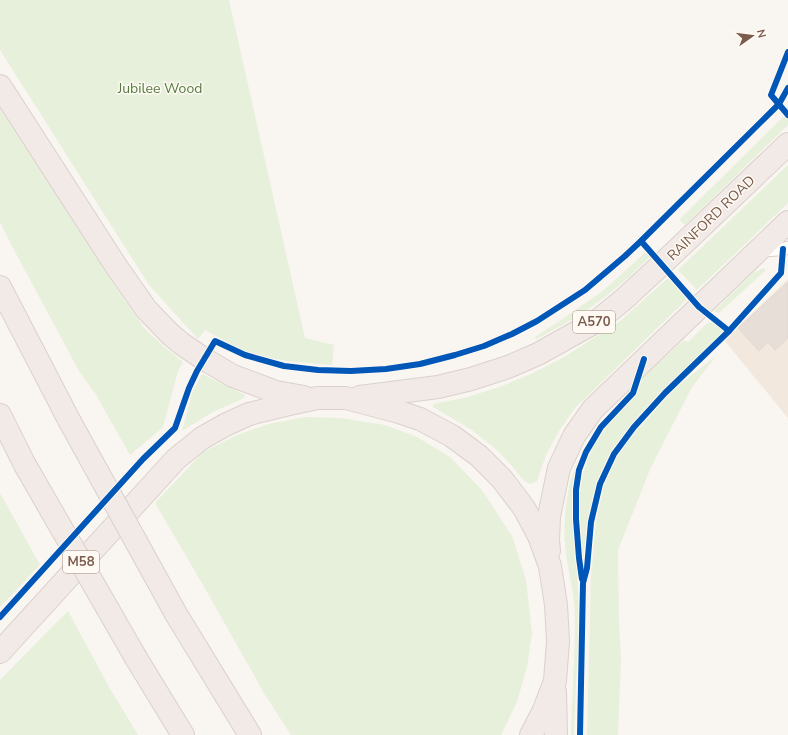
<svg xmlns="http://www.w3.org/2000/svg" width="788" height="735" font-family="'Nunito Sans',sans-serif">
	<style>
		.residential { fill: #f2e8de }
		.green { fill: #e7f0db }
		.building { fill: #e6ded7; stroke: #e2d8d2 }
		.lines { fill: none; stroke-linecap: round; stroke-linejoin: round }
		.lane-casing { stroke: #d7d1cb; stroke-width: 14 }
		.highway-casing { stroke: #dad1cc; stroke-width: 24 }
		.lane { stroke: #fefefd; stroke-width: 12 }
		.highway { stroke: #f2eae7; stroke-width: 22 }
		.highway-bridge-casing { stroke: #dad1cc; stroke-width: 24; stroke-linecap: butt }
		.highway-bridge { stroke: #f2eae7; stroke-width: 22 }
		.cycleway-casing { stroke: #fffaf3; stroke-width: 8 }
		.cycleway { stroke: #0057b8; stroke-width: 6 }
		.labels { text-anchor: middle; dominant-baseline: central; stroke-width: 3; stroke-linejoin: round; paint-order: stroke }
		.shield { fill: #fffaf3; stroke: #a28b7f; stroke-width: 1 }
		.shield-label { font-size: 13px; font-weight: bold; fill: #7a5c4d }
		.park-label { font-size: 14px; fill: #537a41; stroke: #fffaf3 }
		.street-label { font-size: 14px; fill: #7a5c4d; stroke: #fffaf3 }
	</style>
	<rect width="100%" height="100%" fill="#f9f5f0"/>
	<!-- residential -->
	<path class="residential" d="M788,279v139l-64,-78z"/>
	<!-- green -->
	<g class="green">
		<path d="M0,0h229l76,338 29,7 -2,20 -46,-4 -39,-8 -42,-23 -7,9 -49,-54 -149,-235z"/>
		<path d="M0,109l123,189 22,31 18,17 20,16 -5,9 -15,56 -33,28 -35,-62 -16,-22 -67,-125 -12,-24z"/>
		<path d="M785,115l3,4v6l-103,100 -6,-5z"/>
		<path d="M788,165v38l-91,87 -19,-20z"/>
		<path d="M648,250l4,5c-21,20 -41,39 -65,55 -16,11 -34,20 -51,29l-1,-2 29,-19 40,-28z"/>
		<path d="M764,268l2,2 -47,43 -4,-1 -1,-1 39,-38z"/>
		<path d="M668,278l19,21 -112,109 -16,23 -13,24 -9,26 -4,2 -3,1 -6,-3 -12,-15 -14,-15 -26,-21 -39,-23v-3l35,-7 34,-11 31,-13 31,-16 55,-35z"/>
		<path d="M715,322l9,10 -47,46 -49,52 -25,40 -12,38 -8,50c-5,-44 -9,-84 17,-123 10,-15 22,-26 34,-39 5,-5 5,-14 10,-19 13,-13 27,-25 40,-37l4,2 19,-19z"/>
		<path d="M716,356l-24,31 -41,80 -33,83 1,73 2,35 -3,77h-31l4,-158 5,-56 9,-41 15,-32 56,-61z"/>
		<path d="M202,374l43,21 -1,3 -31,14 -31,19 10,-38z"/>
		<path d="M305,417l35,1 45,7 32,12 33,20 32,33 30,46 14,44 6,53 -5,34 -10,35 -16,33h-210l-27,-42 -61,-108 -48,-82 48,-51 32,-16 33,-12z"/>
		<path d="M578,460h2l-6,34 -1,24 4,49 2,51 -5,117h-3c1,-39 4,-77 4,-116 0,-26 -8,-50 -10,-75 -2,-28 2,-59 13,-84z"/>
		<path d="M0,493l40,72 -40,42z"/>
		<path d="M68,611l41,76 29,48h-138v-55z"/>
	</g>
	<!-- building -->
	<path class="building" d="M788,282v56l-13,12 -7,-8 -9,9 -21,-23z"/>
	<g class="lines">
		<defs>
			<path id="lane" d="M759,251l24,-2 5,-1"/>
			<g id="highway">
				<path d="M0,86l116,180 30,43 24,25 12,10 22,15 29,17 43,16 28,5"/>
				<path d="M0,287l69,133"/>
				<path d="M360,397l78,-10 33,-8 37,-12 30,-13 59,-33 26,-21 39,-36 126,-120"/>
				<path d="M0,415l25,50"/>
				<path d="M549,551l-1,-11 1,-24 10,-48 15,-32 19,-27 195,-187"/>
				<path d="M176,614l74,121"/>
				<path d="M0,652l176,-193 26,-21 23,-13 24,-11 36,-9 32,-7h29l53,14 21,7 32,17 27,20 23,23 22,29 15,28 11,30 6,39 2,36 -3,40 -11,29 -13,25"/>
				<path d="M136,658l47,77"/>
				<path d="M555,692l1,43"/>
			</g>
		</defs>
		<!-- lane casing -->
		<use href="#lane" class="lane-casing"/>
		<!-- highway casing -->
		<use href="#highway" class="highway-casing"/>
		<!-- lane -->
		<use href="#lane" class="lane"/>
		<!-- highway -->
		<use href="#highway" class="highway"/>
		<defs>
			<g id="highway-bridge">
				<path d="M69,420l107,194"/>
				<path d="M25,465l111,193"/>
			</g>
		</defs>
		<!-- highway-bridge casing -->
		<use href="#highway-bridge" class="highway-bridge-casing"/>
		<!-- highway-bridge -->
		<use href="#highway-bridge" class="highway-bridge"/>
		<defs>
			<g id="cycleway">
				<path d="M788,52l-17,43 17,20"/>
				<path d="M641,241l58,66 30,24"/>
				<path d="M582,579l-3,-21 -3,-39v-29l3,-20 7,-18 15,-25 32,-34 11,-34"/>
				<path d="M0,617l143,-158 32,-31 14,-40 8,-17 18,-30 30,14 39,11 34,4 33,1 35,-2 34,-5 35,-9 29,-9 28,-12 25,-13 48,-31 40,-34 16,-15 138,-137 9,-16"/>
				<path d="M580,735l3,-152 4,-15 4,-46 9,-38 14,-30 20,-27 31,-34 64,-62 52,-58 2,-24"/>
			</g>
		</defs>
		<!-- cycleway casing -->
		<use href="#cycleway" class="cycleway-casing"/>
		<!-- cycleway -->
		<use href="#cycleway" class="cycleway"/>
	</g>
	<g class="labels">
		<!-- shield labels -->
		<g class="shield">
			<rect x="573" y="311" width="42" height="22" rx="3"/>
			<rect x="63" y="551" width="36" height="22" rx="3"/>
		</g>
		<g class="shield-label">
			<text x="594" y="322">A570</text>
			<text x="81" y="562">M58</text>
		</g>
		<!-- park labels -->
		<g class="park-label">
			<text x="160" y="88">Jubilee Wood</text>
		</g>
		<!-- street labels -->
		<g class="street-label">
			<text transform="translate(711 218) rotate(-44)">RAINFORD ROAD</text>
		</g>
	</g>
	<!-- north arrow -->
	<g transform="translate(752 36) rotate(76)" stroke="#fffaf3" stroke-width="3" paint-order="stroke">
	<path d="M0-3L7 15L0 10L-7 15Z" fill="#7a5c4d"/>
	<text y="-6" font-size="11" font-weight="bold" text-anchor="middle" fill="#7a5c4d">N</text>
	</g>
</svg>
